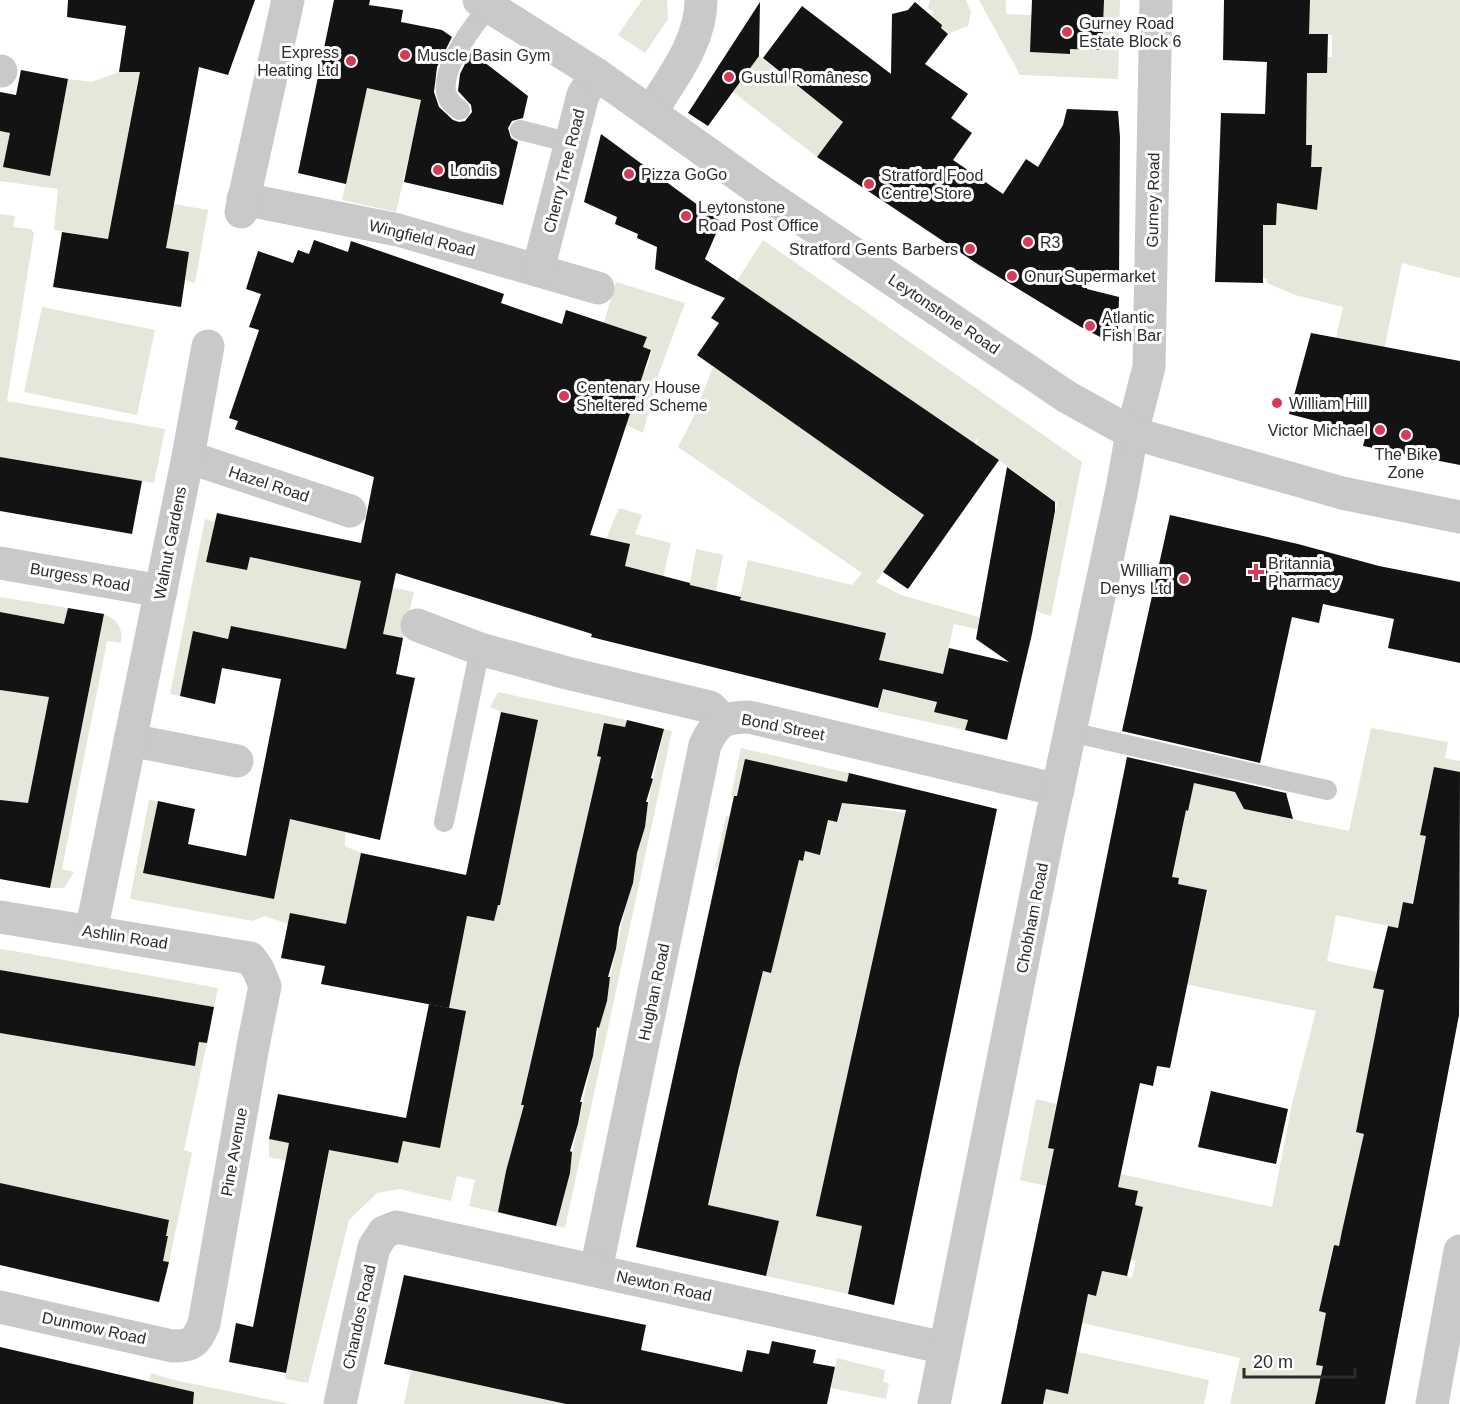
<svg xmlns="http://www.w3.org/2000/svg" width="1460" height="1404" font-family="Helvetica,sans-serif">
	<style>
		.green { fill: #e3e8da }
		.building { fill: #131313 }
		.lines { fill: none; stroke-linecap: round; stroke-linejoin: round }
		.service { stroke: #c9c9c9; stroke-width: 20 }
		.minor { stroke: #c9c9c9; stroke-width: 33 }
		.tertiary { stroke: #c9c9c9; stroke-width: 33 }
		.poi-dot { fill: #d53b58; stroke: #fff; stroke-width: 2 }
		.labels { text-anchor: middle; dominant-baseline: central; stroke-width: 6; stroke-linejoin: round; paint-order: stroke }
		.poi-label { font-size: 16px; fill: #2c2c2c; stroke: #fff; text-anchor: start }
		.street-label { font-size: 16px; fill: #2c2c2c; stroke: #fff }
	</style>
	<rect width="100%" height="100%" fill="#fff"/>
	<!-- green -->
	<g class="green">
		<path d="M642,0h25l1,19 -23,34 -27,-18z"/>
		<path d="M930,0h36l5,12 -3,14 -21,8 -15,-18 1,-5 -5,-3z"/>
		<path d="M979,0h27v14l26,1 -1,37 38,2 1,-5 34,-49h16l-2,79 -98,-4z"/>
		<path d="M1310,0h150v278l-58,-15 -21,101 -50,-4 12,-53 -48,-12 -28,-12v-4l-4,-2v-52l13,-1 1,-21 40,7 5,-43h-11v-22l-47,-1 42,-13 1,-45 -33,-1 -8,3 1,-19 60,4v-16h5v-22l-57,-2z"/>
		<path d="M759,56l84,66 -26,35 -84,-65z"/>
		<path d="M119,72h48l-29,8 -21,114 91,16 -13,73 -10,-3 4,-28 -135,-22 4,-41 -58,-8v-50l10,2 -6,34 46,8 18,-96 24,3z"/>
		<path d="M345,84l77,16 -26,112 -54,-12 23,-103z"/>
		<path d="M0,214l15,2 -2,11 18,2 3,4 -27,168 158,28 -11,54 -154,-26z"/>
		<path d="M763,240l319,222 -31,154 -15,-5 21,-108 -80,-59 2,-7 -6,7 -236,-163z"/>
		<path d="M616,282l69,21 -26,70 -16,60 -25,-12 4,-10 9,3 8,-25 -9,-3 6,-18 10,3 6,-21 -9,-3 4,-10 -31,-10 -16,8z"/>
		<path d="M42,307l113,23 -18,85 -113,-23z"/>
		<path d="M713,367l15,9 218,107 -70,99 25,13 88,25 -3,11 -32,-7 -20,88 34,8 -3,10 -87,-19 12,-48 -11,-3 6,-27 -32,-8 -7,30 -113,-26 15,-69 104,25 10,-12 -184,-126 15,-29z"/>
		<path d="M619,508l23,7 -7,19 36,9 -9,40 -26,-14 -11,-3 -19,-27z"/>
		<path d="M205,519l10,3 -8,40 40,8 3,-13 164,35 -11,46 -52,-11 -6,219 16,7 -9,43 121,3 -4,18 25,4 4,-16h2l37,-185 -36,-8 -11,-5 8,-15 129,28 -2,7 -21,-4 -7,32 21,5 -21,15 -8,32 18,4 -4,17 -18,-3 -7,32 14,22 -18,-4 -53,229 21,5 -36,62 -7,34 21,6 -1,7 -50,-12 6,-26 -18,-4 -6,25 -52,-12 -22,4 -28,27 -41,163 -23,-4 41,-210 -57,-12v-18l129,24 5,-22 46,-133 9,-44 -128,-25 -65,-23 -12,5 -123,-22 19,-99 9,1 -14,72 115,23 46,-255 -74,-15 -3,13 -35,-8 -13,65 -10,-2z"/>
		<path d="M696,549l27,6 -7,36 -34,26 10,-44z"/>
		<path d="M0,597l68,11 -56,273 -12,-2v-225l28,-37 -28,-5z"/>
		<path d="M104,614c14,6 19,14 17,29l-14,-2 -45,228 12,3 -10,16h-14z"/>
		<path d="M1371,728l77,14 -3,16 15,3v11l-26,-5 -14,67 6,2 -14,68 -9,-2 -5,26 -62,-13 -9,46 50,11 -3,16 47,10 -41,11 -23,123 36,8 -19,98 -32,-7 -3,15 -6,-1 -14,66 39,8 -11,52 -32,33h-85l10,-46 -158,-35 6,-29 8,2 3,-14 -6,-13 39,9 4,-17 -19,-4 22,-36 4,-14 -8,-2 3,-14 -48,-10 3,-13 179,39 20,-103 24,-93 -184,-38 38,-65 33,6 5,-23 -30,-7 1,-6 -28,-5 29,-36 3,-14 -18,-17 23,4 3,-13 -8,-2 3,-14 14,3 3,-14 24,5 17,34 105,22z"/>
		<path d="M664,729l8,2 -107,497 -9,-2z"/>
		<path d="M741,748l108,25 -2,9 -110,14 -6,-1z"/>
		<path d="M842,803l63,10 -27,123 44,10 -51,25 -17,70 45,11 -48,8 -35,155 46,11 -14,68 -82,-18 13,-54 -31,-8 -14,55 -37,-9 31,-144 -16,-20 20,5 8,-34 -21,-6 21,-95 31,7 7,-28 -18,-68 -42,-10 -4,4 12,-55 9,2 56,41 11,2 3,-10 16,4 7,-34 10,1z"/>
		<path d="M0,949l20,3 198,36 -4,19 -214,-37z"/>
		<path d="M0,1017l118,12 -4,24 30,5 4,-25 47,33 4,-24 8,1 -23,107 8,3 -23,109 -6,-1 5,-25 -2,-1 3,-15 -27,-6 -4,16 -24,-6 3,-16 -26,-5 -4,14 -71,-16 3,-14 -19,-4z"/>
		<path d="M1036,1099l21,5 -3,45 -8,37 -26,-6z"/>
		<path d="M494,1343l75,61h-165l7,-34 74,16z"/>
		<path d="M1054,1347l155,33 -5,24h-161l3,-15 22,5 7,-32z"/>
		<path d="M837,1358l48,12 -2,12 6,1 -3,16 -55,-11z"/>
		<path d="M151,1373l23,7 117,24h-146z"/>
	</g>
	<!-- building -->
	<g class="building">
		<path d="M68,0h187l-27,75 -29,-8 -33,181 23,4 -8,55 -128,-20 9,-55 46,7 32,-167h-21l7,-46 -59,-9z"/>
		<path d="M334,0h36l-1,5 34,5 -2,12 41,8 10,7 -15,30 -3,25 5,15 14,13 6,2 6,-1 7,-9 -1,-7 -13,-14 2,-17 11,-22 57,44 -5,22 -11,3 -4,7 3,10 7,4 -15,63 -99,-23 17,-82 -54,-12 -21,96 -48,-11z"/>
		<path d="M1032,0h72l-2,50 -32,-1v5l-40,-2z"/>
		<path d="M1224,0h86l-1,34h19l-1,39h-20l-1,72h6l-1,22h11l-5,43 -40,-7 -1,22h-13v58l-48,-1 6,-169 44,1 2,-52 -44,-2z"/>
		<path d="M760,2l-1,54 -51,70 -20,-13z"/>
		<path d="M915,2l27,23 -1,3 7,6 -23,30 43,30 -17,24 21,15 -19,27 50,34 23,-35 12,8 25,-42 4,-16 51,2 2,26 -1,143 -31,-1 -1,10 32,8 -1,32 -12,11 -27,-14 -100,-61 -162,-108 26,-35 -80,-64 39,-52 89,68 1,-60 16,-4z"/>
		<path d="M21,70l47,9 -18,97 -47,-9 7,-34 -10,-2v-39l16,3z"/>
		<path d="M601,134l120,88 -16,37 294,201 -91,129 -25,-17 41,-57 -227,-160 22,-32 -8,-5 14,-20 -70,-29 2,-22 -20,-9 1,-4 -23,-10 2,-7 -33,-15z"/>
		<path d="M314,240l34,12 3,-11 153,53 -3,9 61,21 4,-14 81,27 -4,10 8,3 -61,185 40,9 -5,22 65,17v2l51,12 -1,3 146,33 -7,27 64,14 6,-26 60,14 -33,-23 31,-172 48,35v9l-23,123 -25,106 -42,-10 3,-10 -34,-8 3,-10 -54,-13 -5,19 -287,-71 1,-3 -196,-61 -13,61 20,4 -7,36 19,4 -35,162 -90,-21 -16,80 -131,-26 15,-72 37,8 -7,35 58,12 35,-177 -59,-11 -7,36 -35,-8 13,-65 35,8 3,-13 115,23 15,-68 -111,-24 -3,13 -41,-8 11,-49 144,30 13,-66 -139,-48 3,-8 -9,-3 30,-88 -10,-3 12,-33 -15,-5 12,-38 35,12 5,-13 11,4z"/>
		<path d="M1311,333l149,28v104l-97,-19 3,-12 -77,-20z"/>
		<path d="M0,457l142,24 -10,53 -132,-23z"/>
		<path d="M1170,515l128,29 81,22 81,16v81l-72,-15 6,-29 -71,-15 -4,19 -27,-6 -32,146 -138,-32z"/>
		<path d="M68,608l36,6 -54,274 -50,-9v-79l28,3 21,-106 -49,-7v-78l64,12z"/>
		<path d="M501,712l37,8 -38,185h-2l-4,16 -27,-5 -18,92 -128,-24 4,-18 -44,-8 9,-45 56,11 15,-71 105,22z"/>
		<path d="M627,720l37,9 -13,49 2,1 -7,23h2l-3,25 -8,26 -4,30 -14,44 -3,22 -8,28h2l-3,24 -8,27 -2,-1 -4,29 -13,46h2l-4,22 -8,27 2,1 -2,21 -14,53 -58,-14 8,-41 18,-66h-3l80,-348 -4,-1 7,-33 21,4z"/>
		<path d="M1127,757l159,36 7,26 -49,-10 -9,-17 -41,-9 -6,28 -2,-1 -14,67 7,1 -1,6 29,6 -37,178 -13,-2 -4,20 -13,-3 -22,104 20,4 -3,14 8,2 -16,69 -25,-5 -6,25 -8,-2 -20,100 -22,-5 -3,15h-42l53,-255 -6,-1z"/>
		<path d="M745,759l102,23 2,-9 148,36 -103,496 -46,-11 14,-68 -46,-10 90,-406 -64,-7 -5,19 -9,-2 -8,35 -15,-4 -2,10 -4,-1 -28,113 -8,-2 -24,96 -31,138 71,16 -13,55 -130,-29 98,-451h3z"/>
		<path d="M1434,767l26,5 -1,243 -74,389h-70l8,-38 -7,-1 10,-52 -7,-2 15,-66 5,1 3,-15 22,-97 -8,-2 28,-142 -11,-2 15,-62 10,2 5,-26 10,2 13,-68 -6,-1z"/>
		<path d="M0,970l214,37 -7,36 -8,-1 -4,24 -195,-33z"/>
		<path d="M429,1004l37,7 -26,137 -37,-7 -5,22 -69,-13 -43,223 -57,-11 7,-39 17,4 36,-184 -20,-4 9,-45 128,24z"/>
		<path d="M1211,1091l77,18 -12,55 -78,-17z"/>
		<path d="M0,1183l169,37 -3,16h2l-5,25 6,1 -10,40 -159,-37z"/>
		<path d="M404,1275l242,50 -5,25 101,22 5,-22 22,4 3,-13 44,9 -3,13 22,4 -8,37h-261l-182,-40z"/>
		<path d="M0,1347l194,45 -1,12h-193z"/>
	</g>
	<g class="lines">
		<!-- service -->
		<g class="service">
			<path d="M460,110c-7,-5 -13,-10 -14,-18 -4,-26 28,-68 44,-86"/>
			<path d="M520,130l51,13"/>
			<path d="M1070,732l257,58"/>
			<path d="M444,822l36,-173"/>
		</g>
		<!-- minor -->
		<g class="minor">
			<path d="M0,71h1"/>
			<path d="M651,112c21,-34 50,-70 50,-112"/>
			<path d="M243,199l155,31 200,58"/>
			<path d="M241,212l47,-212"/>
			<path d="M538,270l45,-175 13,-21"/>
			<path d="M188,457l162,54"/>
			<path d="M0,563l161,28"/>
			<path d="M417,625l63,24 87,24 143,34 13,13"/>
			<path d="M130,740l107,21"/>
			<path d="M0,917l250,41 8,11 7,17 -12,60 -49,278c-8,19 -12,22 -32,22l-172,-39"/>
			<path d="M91,932l97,-475 20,-111"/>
			<path d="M596,1270l109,-525c11,-23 18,-28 44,-28l309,73"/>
			<path d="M340,1404l34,-157 10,-15 13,-5 548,121"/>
			<path d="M934,1404l115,-574 73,-341 10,-56 17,-66 7,-367"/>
			<path d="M1432,1404l28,-153"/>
		</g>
		<!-- tertiary -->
		<path class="tertiary" d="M479,0l117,74 172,122 299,201 65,36 210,60 118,24"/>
	</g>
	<!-- markers -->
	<g class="poi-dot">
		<circle cx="1067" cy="32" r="6"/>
		<circle cx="405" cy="55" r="6"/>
		<circle cx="351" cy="61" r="6"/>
		<circle cx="729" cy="77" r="6"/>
		<circle cx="438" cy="170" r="6"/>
		<circle cx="629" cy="174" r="6"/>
		<circle cx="869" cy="184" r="6"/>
		<circle cx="686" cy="216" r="6"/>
		<circle cx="1028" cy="242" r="6"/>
		<circle cx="970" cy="249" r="6"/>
		<circle cx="1012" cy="276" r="6"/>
		<circle cx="1090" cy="326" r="6"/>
		<circle cx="564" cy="396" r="6"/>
		<circle cx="1277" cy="403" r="6"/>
		<circle cx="1380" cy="430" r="6"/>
		<circle cx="1406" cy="435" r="6"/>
		<path d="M1253 563h6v6h6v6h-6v6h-6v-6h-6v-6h6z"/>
		<circle cx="1184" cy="579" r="6"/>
	</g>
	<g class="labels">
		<!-- poi labels -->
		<g class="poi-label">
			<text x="1079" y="23">Gurney Road<tspan x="1079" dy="18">Estate Block 6</tspan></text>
			<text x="339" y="52" text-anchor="end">Express<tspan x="339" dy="18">Heating Ltd</tspan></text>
			<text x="417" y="55">Muscle Basin Gym</text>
			<text x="741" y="77">Gustul Românesc</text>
			<text x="450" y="170">Londis</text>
			<text x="641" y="174">Pizza GoGo</text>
			<text x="881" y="175">Stratford Food<tspan x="881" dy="18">Centre Store</tspan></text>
			<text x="698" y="207">Leytonstone<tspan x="698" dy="18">Road Post Office</tspan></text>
			<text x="1040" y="242">R3</text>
			<text x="958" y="249" text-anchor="end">Stratford Gents Barbers</text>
			<text x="1024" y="276">Onur Supermarket</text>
			<text x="1102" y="317">Atlantic<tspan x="1102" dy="18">Fish Bar</tspan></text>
			<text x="576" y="387">Centenary House<tspan x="576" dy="18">Sheltered Scheme</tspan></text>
			<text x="1289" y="403">William Hill</text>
			<text x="1368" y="430" text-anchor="end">Victor Michael</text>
			<text x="1406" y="454" text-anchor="middle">The Bike<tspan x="1406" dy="18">Zone</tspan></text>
			<text x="1268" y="563">Britannia<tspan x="1268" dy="18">Pharmacy</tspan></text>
			<text x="1172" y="570" text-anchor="end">William<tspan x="1172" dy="18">Denys Ltd</tspan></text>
		</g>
		<!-- street labels -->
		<g class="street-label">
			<text transform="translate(564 171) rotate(-76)">Cherry Tree Road</text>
			<text transform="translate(1153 200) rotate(-89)">Gurney Road</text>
			<text transform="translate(422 238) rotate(14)">Wingfield Road</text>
			<text transform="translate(944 314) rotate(34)">Leytonstone Road</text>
			<text transform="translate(269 484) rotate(18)">Hazel Road</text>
			<text transform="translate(170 543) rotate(-79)">Walnut Gardens</text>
			<text transform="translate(80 577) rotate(10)">Burgess Road</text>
			<text transform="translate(783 727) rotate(11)">Bond Street</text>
			<text transform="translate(1032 918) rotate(-79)">Chobham Road</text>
			<text transform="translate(125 937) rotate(9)">Ashlin Road</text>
			<text transform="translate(654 992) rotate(-78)">Hughan Road</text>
			<text transform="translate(234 1152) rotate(-80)">Pine Avenue</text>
			<text transform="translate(664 1286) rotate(12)">Newton Road</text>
			<text transform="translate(359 1317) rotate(-78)">Chandos Road</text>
			<text transform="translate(94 1328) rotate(12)">Dunmow Road</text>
		</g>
	</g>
	<!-- scale -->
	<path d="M1244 1368v9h111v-9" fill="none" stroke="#2c2c2c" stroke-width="3"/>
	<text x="1253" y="1368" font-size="18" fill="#2c2c2c" stroke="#ffffff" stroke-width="4.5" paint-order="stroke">20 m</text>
</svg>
